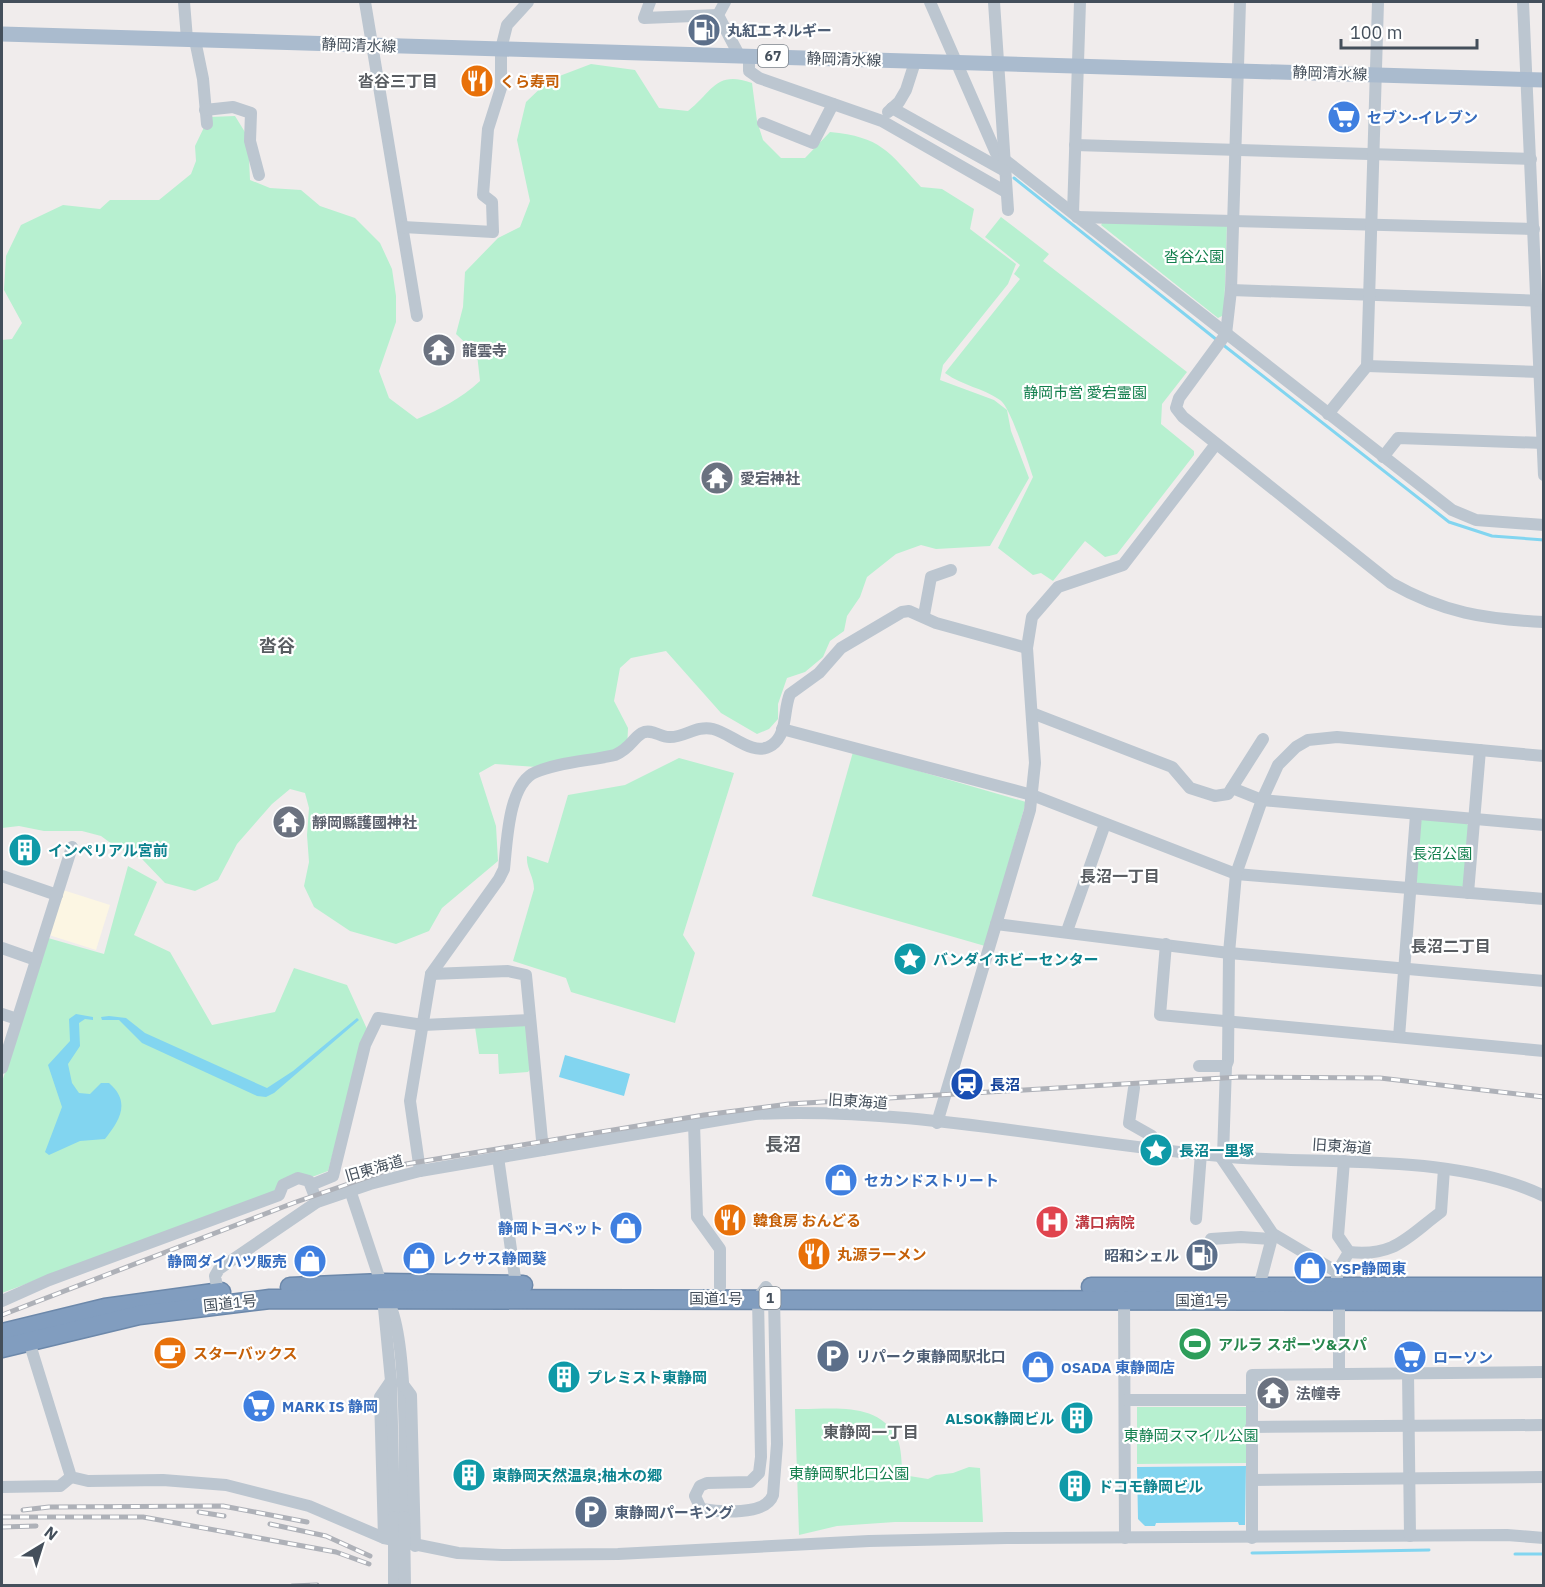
<svg xmlns="http://www.w3.org/2000/svg" width="1545" height="1587" font-family="'IBM Plex Sans','Noto Sans JP',sans-serif">
	<style>
		.commercial { fill: #fcf6e3 }
		.green { fill: #b7f0d0 }
		.water { fill: #82d5f0 }
		.lines { fill: none; stroke-linecap: round; stroke-linejoin: round }
		.stream { stroke: #82d5f0; stroke-width: 3 }
		.highway-casing { stroke: #6c88aa; stroke-width: 21 }
		.minor { stroke: #bcc6d0; stroke-width: 12 }
		.major { stroke: #aabbce; stroke-width: 15 }
		.highway { stroke: #819dbf; stroke-width: 18 }
		.rail-casing { stroke: #aeb1b8; stroke-width: 5 }
		.rail { stroke: #fff; stroke-width: 3; stroke-dasharray: 9; stroke-linecap: butt }
		.minor-bridge { stroke: #bcc6d0; stroke-width: 12 }
		.labels { text-anchor: middle; dominant-baseline: central; stroke-width: 4.5; stroke-linejoin: round; paint-order: stroke }
		.shield { fill: #fff; stroke: #7c848c; stroke-width: 1.5 }
		.shield-label { font-size: 14px; font-weight: bold; fill: #444f5b }
		.service-label { font-size: 15px; font-weight: bold; fill: #4e5e75; stroke: #fff; text-anchor: start }
		.street-label { font-size: 15px; fill: #444f5b; stroke: #fff }
		.food-label { font-size: 15px; font-weight: bold; fill: #c56008; stroke: #fff; text-anchor: start }
		.shop-label { font-size: 15px; font-weight: bold; fill: #366cbe; stroke: #fff; text-anchor: start }
		.park-label { font-size: 15px; fill: #127f4d; stroke: #fff }
		.worship-label { font-size: 15px; font-weight: bold; fill: #5b616d; stroke: #fff; text-anchor: start }
		.culture-label { font-size: 15px; font-weight: bold; fill: #0d838f; stroke: #fff; text-anchor: start }
		.transit-label { font-size: 15px; font-weight: bold; fill: #164399; stroke: #fff; text-anchor: start }
		.health-label { font-size: 15px; font-weight: bold; fill: #be3a42; stroke: #fff; text-anchor: start }
		.leisure-label { font-size: 15px; font-weight: bold; fill: #27864d; stroke: #fff; text-anchor: start }
		.neighbourhood-label { font-size: 16px; font-weight: bold; fill: #595d62; stroke: #fff }
		.quarter-label { font-size: 18px; font-weight: bold; fill: #595d62; stroke: #fff }
	</style>
	<rect width="100%" height="100%" fill="#f0ecec"/>
	<!-- commercial -->
	<path class="commercial" d="M63,890l47,15 -14,45 -47,-15z"/>
	<!-- green -->
	<g class="green">
		<path d="M591,64l44,6 24,38 29,3c25,-20 28,-41 64,-28l5,38 6,19 18,18h24l25,-26c51,5 58,19 91,55l21,2 32,20 -4,20 46,35 -8,20 -65,81 -3,15 54,20 13,10 4,21 18,47 -39,68 -54,3 -15,-4 -25,9 -29,23 -7,20 -13,19 -3,15 -14,10 -7,16 -18,15 -18,6 -9,26v15l-9,10 -12,5 -36,-21 -55,-62 -35,7 -11,10 -6,33 14,27 -1,22 -76,18 -56,-4 -16,9 17,53 2,35 -56,47 -13,23 -33,13 -46,-13 -36,-24 -10,-21 5,-24 -2,-27 2,-27 -4,-15 -15,-4 -18,15 -35,40 -19,36 -23,11 -30,-8 -23,-24 -26,-12 -15,-11 -19,-5h-38l-25,-5 -17,2v-488l10,-1 10,-16 -18,-33 2,-34 15,-31 42,-20 37,4 10,-9h49l32,-26 5,-13 -1,-15 14,-29 26,-1 13,21 2,43 20,8 31,2 19,16 35,12 25,25 12,26 4,27v26l-17,49 10,27 28,21c24,-10 43,-20 63,-38l-3,-27 -21,-20 7,-27 2,-35 33,-34 22,-11 10,-26 -13,-61 9,-38 23,-22z"/>
		<path d="M1001,217l48,37 -6,7 144,111 -25,32 -1,20 33,27v4l-77,99 -12,3 -20,-16 -32,40 -12,-8 -8,2 -35,-27 35,-71c-5,-15 -23,-71 -33,-77 -17,-12 -37,-14 -55,-27l75,-94 -6,-5 6,-9 -35,-28z"/>
		<path d="M1103,222l124,2 -3,91 -6,3 -117,-93z"/>
		<path d="M853,752l173,50 -41,144 -173,-50z"/>
		<path d="M679,758l55,15 -51,162 12,18 -20,70 -104,-31 -5,-14 -53,-17 21,-72c0,-13 -8,-20 -7,-33l21,7 20,-68 57,-10z"/>
		<path d="M1424,819l41,3 4,4 -5,59 -4,3 -41,-4 -4,-3 5,-60z"/>
		<path d="M128,866l29,16 -23,53 36,17 42,73 63,-13 19,-44 53,17 20,44 -39,142 -326,122v-211l46,-144 56,16z"/>
		<path d="M525,1024l2,3 4,41 -3,4 -29,2 -1,-20h-19l-4,-27z"/>
		<path d="M1137,1407h109v56l-109,1z"/>
		<path d="M795,1409c36,1 82,-9 102,29 5,10 4,26 6,37l25,4 8,-4 17,-2 16,-6 11,1 3,54h-88l-58,4 -38,9z"/>
	</g>
	<!-- water -->
	<g class="water">
		<path d="M76,1014l17,3v3l-8,-1 -6,4 1,23 -12,18 4,19 7,10 11,1 11,-11h8c22,19 11,37 -4,56l-25,2 -31,14 -4,-3 17,-45 -14,-42 22,-24 -1,-22z"/>
		<path d="M109,1016l17,2 19,15 122,55 26,-17 64,-53 2,2 -85,73 -8,4 -9,-1 -115,-53 -23,-23h-17l-1,-3z"/>
		<path d="M565,1055l65,19 -6,22 -65,-19z"/>
		<path d="M1246,1466l-1,59h-6l-1,-3 -82,1 -1,3h-10l-7,-7 -1,-52z"/>
	</g>
	<g class="lines">
		<!-- stream -->
		<g class="stream">
			<path d="M1014,178l203,162"/>
			<path d="M1222,344l227,178 43,14 52,4"/>
			<path d="M1252,1553l177,-3"/>
			<path d="M1515,1554h29"/>
		</g>
		<defs>
			<g id="highway">
				<path d="M290,1287l92,-4 141,2"/>
				<path d="M1091,1287h453"/>
				<path d="M2,1333l103,-25 116,-16"/>
				<path d="M2,1348l137,-33 131,-16 1274,2"/>
			</g>
		</defs>
		<!-- highway casing -->
		<use href="#highway" class="highway-casing"/>
		<!-- minor -->
		<g class="minor">
			<path d="M184,2l3,37"/>
			<path d="M365,2l52,314"/>
			<path d="M650,2l-6,16 74,-3"/>
			<path d="M725,2l-7,13 21,40"/>
			<path d="M930,2l66,151 456,357 24,10 68,5"/>
			<path d="M994,2l14,208"/>
			<path d="M1240,2l-9,288 -5,44 -47,64 -3,10 7,9 208,166c53,30 93,36 153,39"/>
			<path d="M1523,2l21,473"/>
			<path d="M195,40l8,39 4,45"/>
			<path d="M749,55v16l10,7 123,43 124,71"/>
			<path d="M892,108l113,63"/>
			<path d="M205,110l28,-3 18,6 -1,28 9,34"/>
			<path d="M888,112l11,-10 7,-12 9,-28"/>
			<path d="M763,123l50,20 20,-39"/>
			<path d="M1075,145l456,14"/>
			<path d="M1073,213l7,-211"/>
			<path d="M1077,217l457,12"/>
			<path d="M403,227l90,5 -1,-30 -9,-7 5,-66 13,-41v-39l6,-24 21,-23"/>
			<path d="M1231,290l313,11"/>
			<path d="M1367,366l174,6"/>
			<path d="M1328,414l39,-48 11,-364"/>
			<path d="M1383,457l15,-19 146,5"/>
			<path d="M924,615l7,-38 20,-7"/>
			<path d="M1032,713l140,54 18,21 25,8 13,-2 35,-55"/>
			<path d="M782,729l250,66 204,79 308,25"/>
			<path d="M1232,788l30,12 282,25"/>
			<path d="M2,876l55,19"/>
			<path d="M1468,893l12,-143"/>
			<path d="M996,924l233,29 315,28"/>
			<path d="M1067,931l38,-107"/>
			<path d="M1166,944l-6,71 384,36"/>
			<path d="M2,948l34,12"/>
			<path d="M431,974l77,-3 18,4 17,175"/>
			<path d="M2,1014l15,5"/>
			<path d="M1399,1037l17,-222"/>
			<path d="M1199,1066h27l2,-5 1,-108 7,-79 26,-74 16,-35 18,-18 12,-7 29,-3 207,19"/>
			<path d="M2,1068l70,-221"/>
			<path d="M1134,1088l-5,35 23,13 1,12"/>
			<path d="M694,1123l3,94 23,32v38"/>
			<path d="M937,1123l93,-313 5,-47 -8,-115 5,-31 26,-30 65,-22 93,-121"/>
			<path d="M1220,1156l53,78 64,38v15"/>
			<path d="M1223,1156l3,-90"/>
			<path d="M498,1157l18,128"/>
			<path d="M1344,1161l-6,75 11,16c46,5 58,-15 92,-40l3,-43"/>
			<path d="M420,1171l-10,-70 21,-127 68,-95 5,-10c3,-26 4,-86 32,-97 24,-10 53,-11 79,-17 16,-7 17,-16 27,-22 9,-5 18,4 27,4 15,1 27,-12 44,-8 18,4 40,29 59,16 16,-11 11,-35 18,-51l29,-21 22,-25 61,-36 7,-1 27,12 91,25"/>
			<path d="M311,1185l22,-9 32,-131 13,-27 45,7 107,-5"/>
			<path d="M350,1190l36,108c23,31 19,175 18,219"/>
			<path d="M1196,1219l5,-66"/>
			<path d="M1211,1239l30,-2 30,2"/>
			<path d="M1337,1272l12,-20"/>
			<path d="M766,1287l8,11 3,146 -4,51c-7,21 -54,17 -72,14l-6,-13 5,-10 7,-3 43,-1 9,-9 2,-16 -3,-159z"/>
			<path d="M1259,1287l14,-53"/>
			<path d="M218,1292l-3,-16 4,-7 98,-67 53,-18 50,-13 335,-57c158,-8 317,30 475,43 97,8 225,-4 314,39"/>
			<path d="M1124,1294l1,244"/>
			<path d="M386,1298l-2,10 7,73 3,136"/>
			<path d="M1339,1300v73"/>
			<path d="M2,1301l47,-21 230,-85 4,-10 15,-7 11,3 8,21"/>
			<path d="M27,1335l44,142 17,4 75,-1 63,5 83,21 75,32 74,15 44,2 116,-1 251,-13 138,-3 500,-3 37,3"/>
			<path d="M1408,1372l2,164"/>
			<path d="M402,1383l9,12 4,151"/>
			<path d="M1125,1400h127"/>
			<path d="M1251,1427l293,-2"/>
			<path d="M1252,1480l292,-3"/>
			<path d="M2,1487l58,-1 11,-9"/>
			<path d="M384,1538l-4,-141 11,-16"/>
			<path d="M1252,1538v-163l292,-3"/>
		</g>
		<!-- major -->
		<path class="major" d="M2,34l1542,46"/>
		<!-- highway -->
		<use href="#highway" class="highway"/>
		<defs>
			<g id="rail">
				<path d="M2,1315l294,-113 110,-38 298,-49 85,-11 451,-27 140,1 164,19"/>
				<path d="M23,1510l26,-3 174,-1 84,16"/>
				<path d="M199,1512l25,4"/>
				<path d="M2,1517h141l193,35 33,12"/>
				<path d="M270,1524l56,12 44,20"/>
				<path d="M2,1527l34,-1"/>
				<path d="M292,1586l25,-1"/>
			</g>
		</defs>
		<!-- rail casing -->
		<use href="#rail" class="rail-casing"/>
		<!-- rail -->
		<use href="#rail" class="rail"/>
		<!-- minor-bridge -->
		<g class="minor-bridge">
			<path d="M394,1517v69"/>
			<path d="M404,1517l1,69"/>
		</g>
	</g>
	<!-- icons -->
	<defs>
		<symbol id="fuel-disc" viewBox="-11 -11 22 22"><circle r="9.5" fill="#5c6f8a" stroke="#fff"/><path d="M-5.5-6h7V0h2V4h1.3V-2.5L3-4.5l.8-.8L6-3V5H2.5V1h-1V6h-7ZM-4.2-4.7v3.2H.2V-4.7Z" fill="#fff"/></symbol>
		<symbol id="restaurant-disc" viewBox="-11 -11 22 22"><circle r="9.5" fill="#e8710a" stroke="#fff"/><path d="M-5-6h1v4h1v-4h1v4h1v-4h1v5L-1.5 .5V6h-2V.5L-5-1ZM5-6V6H3V1.5H1.5Q1.5-4 5-6Z" fill="#fff"/></symbol>
		<symbol id="supermarket-disc" viewBox="-11 -11 22 22"><circle r="9.5" fill="#3f7fe0" stroke="#fff"/><path d="M-6-5.5h2.5l.6 2H6L4.5 2H-2.5L-4.4-4H-6ZM-1.5 3.2a1.3 1.3 0 1 0 .1 0ZM3 3.2a1.3 1.3 0 1 0 .1 0Z" fill="#fff"/></symbol>
		<symbol id="temple-disc" viewBox="-11 -11 22 22"><circle r="9.5" fill="#6b7280" stroke="#fff"/><path d="M0-6L5-2H3V0L6.5 2.5H4V6H1.5V3h-3V6H-4V2.5H-6.5L-3 0V-2H-5Z" fill="#fff"/></symbol>
		<symbol id="building-disc" viewBox="-11 -11 22 22"><circle r="9.5" fill="#0f9aa8" stroke="#fff"/><path d="M-4-6H4V6H1V3H-1V6H-4ZM-2.5-4.3h1.7v1.8h-1.7ZM.8-4.3h1.7v1.8H.8ZM-2.5-1h1.7V.8h-1.7ZM.8-1h1.7V.8H.8Z" fill="#fff"/></symbol>
		<symbol id="sight-disc" viewBox="-11 -11 22 22"><circle r="9.5" fill="#0f9aa8" stroke="#fff"/><path d="M0-6L1.8-2.2L6-1.7L2.9 1.2L3.7 5.4L0 3.3L-3.7 5.4L-2.9 1.2L-6-1.7L-1.8-2.2Z" fill="#fff"/></symbol>
		<symbol id="station-disc" viewBox="-11 -11 22 22"><circle r="9.5" fill="#1a4fb4" stroke="#fff"/><path d="M-3-6H3Q5-6 5-4V2Q5 4 3 4L4.5 6H3L1.5 4h-3L-3 6H-4.5L-3 4Q-5 4-5 2V-4Q-5-6-3-6ZM-3.5-4v3h7v-3ZM-3.5 1v1.5H-2V1ZM2 1v1.5H3.5V1Z" fill="#fff"/></symbol>
		<symbol id="shop-disc" viewBox="-11 -11 22 22"><circle r="9.5" fill="#3f7fe0" stroke="#fff"/><path d="M-5-2.5h2.3a2.7 3.5 0 0 1 5.4 0H5L5.5 6h-11ZM-1.5-2.5h3a1.5 2.3 0 0 0-3 0Z" fill="#fff"/></symbol>
		<symbol id="hospital-disc" viewBox="-11 -11 22 22"><circle r="9.5" fill="#e0444e" stroke="#fff"/><path d="M-5-5h3v3.5h4V-5h3V5h-3V1.5h-4V5h-3Z" fill="#fff"/></symbol>
		<symbol id="stadium-disc" viewBox="-11 -11 22 22"><circle r="9.5" fill="#2e9e5b" stroke="#fff"/><path d="M0-5a6.5 5 0 1 0 0 10a6.5 5 0 1 0 0-10ZM-3.5-1.8h7v3.6h-7Z" fill="#fff"/></symbol>
		<symbol id="cafe-disc" viewBox="-11 -11 22 22"><circle r="9.5" fill="#e8710a" stroke="#fff"/><path d="M-5.5-4.5H6V0H3Q3 3.5 0 3.5H-2.5Q-5.5 3.5-5.5 0ZM3-3.2v2h1.7v-2ZM-6 4.5H4V6H-6Z" fill="#fff"/></symbol>
		<symbol id="parking-disc" viewBox="-11 -11 22 22"><circle r="9.5" fill="#5c6f8a" stroke="#fff"/><path d="M-3.5-5.5H1a3.5 3.5 0 0 1 0 7H-1V5.5H-3.5ZM-1-3.4V-.6H.8a1.4 1.4 0 0 0 0-2.8Z" fill="#fff"/></symbol>
	</defs>
	<g fill-rule="evenodd">
		<use href="#fuel-disc" x="685" y="11" width="38" height="38"/>
		<use href="#restaurant-disc" x="458" y="62" width="38" height="38"/>
		<use href="#supermarket-disc" x="1325" y="98" width="38" height="38"/>
		<use href="#temple-disc" x="420" y="331" width="38" height="38"/>
		<use href="#temple-disc" x="698" y="459" width="38" height="38"/>
		<use href="#temple-disc" x="270" y="803" width="38" height="38"/>
		<use href="#building-disc" x="6" y="831" width="38" height="38"/>
		<use href="#sight-disc" x="891" y="940" width="38" height="38"/>
		<use href="#station-disc" x="948" y="1065" width="38" height="38"/>
		<use href="#sight-disc" x="1137" y="1131" width="38" height="38"/>
		<use href="#shop-disc" x="822" y="1161" width="38" height="38"/>
		<use href="#restaurant-disc" x="711" y="1201" width="38" height="38"/>
		<use href="#hospital-disc" x="1033" y="1203" width="38" height="38"/>
		<use href="#shop-disc" x="607" y="1209" width="38" height="38"/>
		<use href="#restaurant-disc" x="795" y="1235" width="38" height="38"/>
		<use href="#fuel-disc" x="1183" y="1236" width="38" height="38"/>
		<use href="#shop-disc" x="400" y="1239" width="38" height="38"/>
		<use href="#shop-disc" x="291" y="1242" width="38" height="38"/>
		<use href="#shop-disc" x="1291" y="1249" width="38" height="38"/>
		<use href="#stadium-disc" x="1176" y="1325" width="38" height="38"/>
		<use href="#cafe-disc" x="151" y="1334" width="38" height="38"/>
		<use href="#parking-disc" x="814" y="1337" width="38" height="38"/>
		<use href="#supermarket-disc" x="1391" y="1338" width="38" height="38"/>
		<use href="#shop-disc" x="1019" y="1348" width="38" height="38"/>
		<use href="#building-disc" x="545" y="1358" width="38" height="38"/>
		<use href="#temple-disc" x="1254" y="1374" width="38" height="38"/>
		<use href="#supermarket-disc" x="240" y="1387" width="38" height="38"/>
		<use href="#building-disc" x="1058" y="1399" width="38" height="38"/>
		<use href="#building-disc" x="450" y="1456" width="38" height="38"/>
		<use href="#building-disc" x="1056" y="1467" width="38" height="38"/>
		<use href="#parking-disc" x="572" y="1493" width="38" height="38"/>
	</g>
	<g class="labels">
		<!-- shield labels -->
		<g class="shield">
			<rect x="758" y="45" width="30" height="22" rx="4.5"/>
			<rect x="759.5" y="1287" width="21" height="22" rx="4.5"/>
		</g>
		<g class="shield-label">
			<text x="773" y="56">67</text>
			<text x="770" y="1298">1</text>
		</g>
		<!-- service labels -->
		<g class="service-label">
			<text x="727" y="30">丸紅エネルギー</text>
			<text x="1179" y="1255" text-anchor="end">昭和シェル</text>
			<text x="856" y="1356">リパーク東静岡駅北口</text>
			<text x="614" y="1512">東静岡パーキング</text>
		</g>
		<!-- street labels -->
		<g class="street-label">
			<text transform="translate(359 45) rotate(2)">静岡清水線</text>
			<text transform="translate(844 59) rotate(2)">静岡清水線</text>
			<text transform="translate(1330 73) rotate(2)">静岡清水線</text>
			<text transform="translate(858 1101) rotate(4)">旧東海道</text>
			<text transform="translate(1342 1146) rotate(4)">旧東海道</text>
			<text transform="translate(374 1168) rotate(-16)">旧東海道</text>
			<text x="716" y="1298">国道1号</text>
			<text x="1202" y="1300">国道1号</text>
			<text transform="translate(230 1303) rotate(-6)">国道1号</text>
		</g>
		<!-- food labels -->
		<g class="food-label">
			<text x="500" y="81">くら寿司</text>
			<text x="753" y="1220">韓食房 おんどる</text>
			<text x="837" y="1254">丸源ラーメン</text>
			<text x="193" y="1353">スターバックス</text>
		</g>
		<!-- shop labels -->
		<g class="shop-label">
			<text x="1367" y="117">セブン-イレブン</text>
			<text x="864" y="1180">セカンドストリート</text>
			<text x="603" y="1228" text-anchor="end">静岡トヨペット</text>
			<text x="442" y="1258">レクサス静岡葵</text>
			<text x="287" y="1261" text-anchor="end">静岡ダイハツ販売</text>
			<text x="1333" y="1268">YSP静岡東</text>
			<text x="1433" y="1357">ローソン</text>
			<text x="1061" y="1367">OSADA 東静岡店</text>
			<text x="282" y="1406">MARK IS 静岡</text>
		</g>
		<!-- park labels -->
		<g class="park-label">
			<text x="1194" y="256">沓谷公園</text>
			<text x="1085" y="392">静岡市営 愛宕霊園</text>
			<text x="1442" y="853">長沼公園</text>
			<text x="1191" y="1435">東静岡スマイル公園</text>
			<text x="849" y="1473">東静岡駅北口公園</text>
		</g>
		<!-- worship labels -->
		<g class="worship-label">
			<text x="462" y="350">龍雲寺</text>
			<text x="740" y="478">愛宕神社</text>
			<text x="312" y="822">靜岡縣護國神社</text>
			<text x="1296" y="1393">法幢寺</text>
		</g>
		<!-- culture labels -->
		<g class="culture-label">
			<text x="48" y="850">インペリアル宮前</text>
			<text x="933" y="959">バンダイホビーセンター</text>
			<text x="1179" y="1150">長沼一里塚</text>
			<text x="587" y="1377">プレミスト東静岡</text>
			<text x="1054" y="1418" text-anchor="end">ALSOK静岡ビル</text>
			<text x="492" y="1475">東静岡天然温泉;柚木の郷</text>
			<text x="1098" y="1486">ドコモ静岡ビル</text>
		</g>
		<!-- transit labels -->
		<g class="transit-label">
			<text x="990" y="1084">長沼</text>
		</g>
		<!-- health labels -->
		<g class="health-label">
			<text x="1075" y="1222">溝口病院</text>
		</g>
		<!-- leisure labels -->
		<g class="leisure-label">
			<text x="1218" y="1344">アルラ スポーツ&amp;スパ</text>
		</g>
		<!-- neighbourhood labels -->
		<g class="neighbourhood-label">
			<text x="398" y="81">沓谷三丁目</text>
			<text x="1120" y="876">長沼一丁目</text>
			<text x="1451" y="946">長沼二丁目</text>
			<text x="871" y="1432">東静岡一丁目</text>
		</g>
		<!-- quarter labels -->
		<g class="quarter-label">
			<text x="277" y="645">沓谷</text>
			<text x="783" y="1144">長沼</text>
		</g>
	</g>
	<!-- border -->
	<rect width="1545" height="1587" fill="none" stroke="#444f5b" stroke-width="6"/>
	<!-- north arrow -->
	<g transform="translate(42 1545) rotate(38)" stroke="#ffffff" stroke-width="4.5" paint-order="stroke">
	<path d="M0-4.5L10 22L0 15L-10 22Z" fill="#444f5b"/>
	<text y="-9" font-size="16" font-weight="bold" text-anchor="middle" fill="#444f5b">N</text>
	</g>
	<!-- scale -->
	<path d="M1341 39v9h136v-9" fill="none" stroke="#444f5b" stroke-width="3"/>
	<text x="1350" y="39" font-size="18" fill="#444f5b" stroke="#ffffff" stroke-width="4.5" paint-order="stroke">100 m</text>
</svg>
